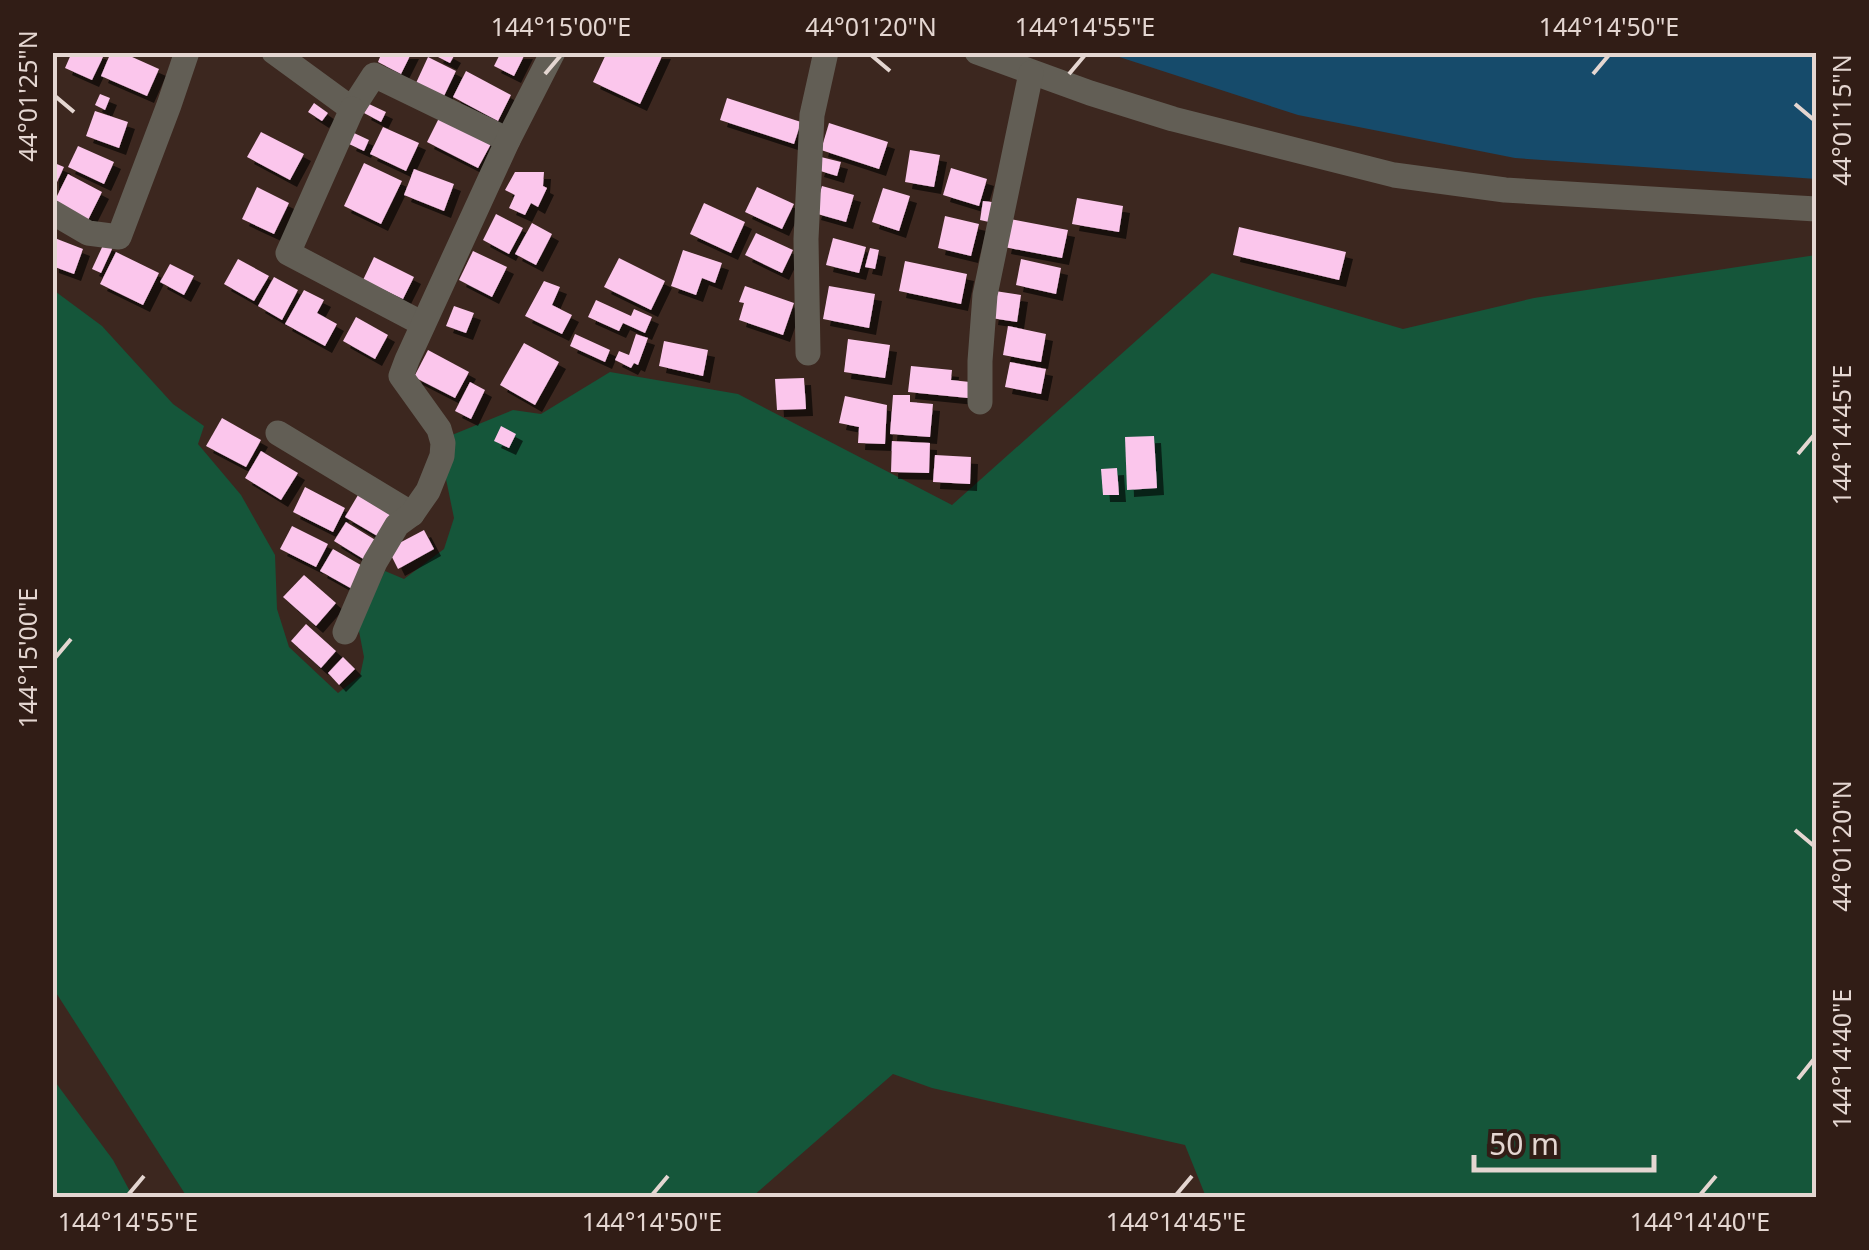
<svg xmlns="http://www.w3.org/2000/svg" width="1869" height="1250" font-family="'Noto Sans',sans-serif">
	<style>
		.green { fill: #15563a }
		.water { fill: #164b6b }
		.building { fill: #fbc6ec; filter: url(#shadow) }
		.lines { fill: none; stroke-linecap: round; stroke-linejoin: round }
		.street { stroke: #625e55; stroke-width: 25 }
		.ticks { fill: none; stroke: #e4d6d1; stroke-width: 4 }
		.neatline { fill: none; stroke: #e4d6d1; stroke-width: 4 }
		.ticks-label { font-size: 25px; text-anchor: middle; fill: #e4d6d1 }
	</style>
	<defs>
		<filter id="shadow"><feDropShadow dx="7" dy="7" stdDeviation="0" flood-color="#0009"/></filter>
	</defs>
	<rect width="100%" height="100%" fill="#3c271f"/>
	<!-- green -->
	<g class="green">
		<path d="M1816,255v942h-610l-21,-52 -253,-57 -39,-14 -141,123h-565l-134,-209 -1,-699 50,37 71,78 31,22 -6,18 43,51 34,60 2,54 12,38 49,46 22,-17 4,-19 -6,-31 27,-55 19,8 40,-30 10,-31 -8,-39 6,-44 61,-25 28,4 69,-42 128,22 214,111 260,-232 191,56 131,-31z"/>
		<path d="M53,1079l60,81 20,37h-80z"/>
	</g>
	<!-- water -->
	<path class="water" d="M1107,53h709v126l-301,-21 -217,-43z"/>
	<!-- building -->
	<g class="building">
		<path d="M72,52h26l6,3 -12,25 -27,-12z"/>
		<path d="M111,52h10l38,17 -12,27 -46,-20z"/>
		<path d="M382,52h30l-11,22 -23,-12z"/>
		<path d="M438,52h9l7,4 -4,7 -14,-7z"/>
		<path d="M501,52h25l-12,24 -20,-10z"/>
		<path d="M607,52h57l-24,52 -47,-22z"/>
		<path d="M428,57l28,14 -12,25 -28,-13z"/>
		<path d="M466,71l45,24 -13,26 -45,-24z"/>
		<path d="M100,94l10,4 -5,12 -10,-5z"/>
		<path d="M727,98l74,24 -7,22 -74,-24z"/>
		<path d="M314,103l14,10 -6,8 -14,-9z"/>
		<path d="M369,104l17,8 -5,10 -17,-9z"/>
		<path d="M95,111l33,11 -9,26 -33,-12z"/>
		<path d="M440,116l52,26 -14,26 -51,-26z"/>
		<path d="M829,123l59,19 -9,27 -58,-19z"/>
		<path d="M383,127l36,16 -13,28 -36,-17z"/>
		<path d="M261,132l43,22 -14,26 -43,-23z"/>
		<path d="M354,133l15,7 -5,11 -15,-7z"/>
		<path d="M78,146l36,16 -10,22 -36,-17z"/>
		<path d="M910,150l30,5 -6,32 -29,-5z"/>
		<path d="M821,157l20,5 -4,14 -20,-6z"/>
		<path d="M52,162l12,5 -12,26z"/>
		<path d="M364,163l38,18 -21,43 -37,-18z"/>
		<path d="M951,168l36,11 -8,27 -36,-11z"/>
		<path d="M414,169l40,15 -10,27 -40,-16z"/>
		<path d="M515,172h29l-1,14 4,2 -9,19 -7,-4 -6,12 -16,-7 6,-13 -10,-5z"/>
		<path d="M68,174l34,18 -14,28 -34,-18z"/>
		<path d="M822,186l32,9 -8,27 -32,-9z"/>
		<path d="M257,187l32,16 -15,31 -32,-15z"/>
		<path d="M757,187l37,17 -12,25 -37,-17z"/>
		<path d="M883,188l27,8 -11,35 -27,-9z"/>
		<path d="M1077,198l46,8 -4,26 -47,-8z"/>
		<path d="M983,201l9,1 -3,20 -9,-2z"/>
		<path d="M704,203l41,19 -14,31 -41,-19z"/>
		<path d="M496,214l27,14 -14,26 -26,-14z"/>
		<path d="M945,216l34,8 -8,32 -33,-8z"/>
		<path d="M1010,219l58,11 -6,28 -58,-11z"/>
		<path d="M532,223l20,11 -16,31 -21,-11z"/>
		<path d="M1239,227l107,25 -7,28 -106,-25z"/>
		<path d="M756,233l37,17 -11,23 -37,-18z"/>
		<path d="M52,237l31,12 -9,25 -22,-8z"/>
		<path d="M833,238l33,9 -7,26 -33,-8z"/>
		<path d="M104,243l9,4 -12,26 -9,-4z"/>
		<path d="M870,248l9,2 -4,19 -10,-2z"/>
		<path d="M683,250l39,13 -7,20 -13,-5 -6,17 -25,-9z"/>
		<path d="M473,251l34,16 -15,30 -33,-17z"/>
		<path d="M116,252l43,21 -16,32 -43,-21z"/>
		<path d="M374,257l40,20 -11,22 -40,-19z"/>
		<path d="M619,258l46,23 -14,29 -47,-23z"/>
		<path d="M238,259l31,17 -15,25 -30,-17z"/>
		<path d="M1021,259l40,9 -5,26 -40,-9z"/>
		<path d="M905,261l62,13 -6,30 -62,-13z"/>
		<path d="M170,264l24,12 -10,19 -24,-13z"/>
		<path d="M274,277l24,13 -16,30 -24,-14z"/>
		<path d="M544,281l16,6 -8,18 20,10 -10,19 -37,-18z"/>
		<path d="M745,286l49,17 -11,32 -44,-15 5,-17 -5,-1z"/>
		<path d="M829,286l46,8 -6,34 -46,-9z"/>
		<path d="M304,290l20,10 -7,13 20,11 -12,22 -40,-22z"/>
		<path d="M995,291l26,4 -4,27 -26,-4z"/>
		<path d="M596,300l35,16 3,-7 18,8 -7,16 -22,-10 -4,8 -31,-14z"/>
		<path d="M454,306l20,7 -8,20 -20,-7z"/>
		<path d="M356,317l32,18 -13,24 -32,-18z"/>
		<path d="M1008,326l38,8 -5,28 -38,-7z"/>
		<path d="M575,334l35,16 -5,12 -35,-16z"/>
		<path d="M636,334l12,4 -10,27 -4,-2 -3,5 -16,-8 4,-9 10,4z"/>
		<path d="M848,339l42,6 -5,33 -41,-6z"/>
		<path d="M664,341l44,9 -5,26 -44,-10z"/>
		<path d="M524,343l35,19 -24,43 -35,-20z"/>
		<path d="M428,350l41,22 -14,26 -41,-21z"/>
		<path d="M1010,362l36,7 -5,25 -36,-7z"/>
		<path d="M911,366l41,4 -1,10 19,2 -2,16 -60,-6z"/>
		<path d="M804,378l2,31 -29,1 -2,-31z"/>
		<path d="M470,382l15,8 -14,29 -16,-8z"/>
		<path d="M893,395h17v7l23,2 -3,33 -40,-3z"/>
		<path d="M845,396l42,9 -2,39 -27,-1 1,-16 -20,-4z"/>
		<path d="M222,418l39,22 -15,27 -40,-21z"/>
		<path d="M501,426l15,8 -7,14 -15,-7z"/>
		<path d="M1154,436l3,52 -30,2 -2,-53z"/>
		<path d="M892,441l38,2 -1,30 -38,-1z"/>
		<path d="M261,451l37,22 -17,27 -36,-22z"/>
		<path d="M935,455l36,2 -1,27 -37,-2z"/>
		<path d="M1117,468l2,27h-16l-2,-26z"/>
		<path d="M305,487l40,21 -12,24 -40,-20z"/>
		<path d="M358,495l33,19 -12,23 -34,-20z"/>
		<path d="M346,522l31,19 -12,19 -31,-19z"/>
		<path d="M292,526l36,18 -12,23 -36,-18z"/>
		<path d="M424,530l10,19 -36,20 -10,-20z"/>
		<path d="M333,549l33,19 -12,22 -34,-19z"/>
		<path d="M304,575l32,28 -20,23 -33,-29z"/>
		<path d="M306,624l30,27 -15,17 -30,-27z"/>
		<path d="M343,657l12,12 -16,16 -11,-12z"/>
	</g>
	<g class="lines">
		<!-- street -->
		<g class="street">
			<path d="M274,52l78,57 22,-34 134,65"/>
			<path d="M977,52l113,41 83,26 221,56 111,15 311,19"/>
			<path d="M352,109l-64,144 135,71"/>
			<path d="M52,212l36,21 31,4 50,-132 18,-53"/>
			<path d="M808,353l-2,-114 6,-124 14,-63"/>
			<path d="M980,402v-41l5,-66 46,-222"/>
			<path d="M278,433l134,81"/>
			<path d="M345,632l30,-70 22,-37 15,-11 16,-23 14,-35 1,-13 -4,-14 -38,-53 6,-16 101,-220 45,-88"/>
		</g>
	</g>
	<!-- ticks -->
	<path class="ticks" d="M871,55l19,16M545,74l16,-19M1069,74l16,-19M1593,74l16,-19M55,96l19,16M1795,104l19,16M1798,454l16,-19M55,658l16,-19M1795,830l19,16M1798,1079l16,-20M128,1195l16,-19M652,1195l16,-19M1176,1195l16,-19M1700,1195l16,-19"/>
	<!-- border -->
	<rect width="1869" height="1250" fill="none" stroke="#311d16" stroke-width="110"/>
	<!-- scale -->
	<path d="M1474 1155v15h180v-15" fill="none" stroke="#e4d6d1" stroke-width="5"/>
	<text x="1489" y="1155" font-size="30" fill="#e4d6d1" stroke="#311d16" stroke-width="8" paint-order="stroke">50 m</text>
	<rect x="55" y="55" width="1759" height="1140" class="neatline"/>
	<g class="ticks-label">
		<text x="561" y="36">144°15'00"E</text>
		<text x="871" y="36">44°01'20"N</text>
		<text x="1085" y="36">144°14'55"E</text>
		<text x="1609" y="36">144°14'50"E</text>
		<text transform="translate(28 96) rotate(-90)" y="9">44°01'25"N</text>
		<text transform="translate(1842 120) rotate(-90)" y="9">44°01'15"N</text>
		<text transform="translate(1842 435) rotate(-90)" y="9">144°14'45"E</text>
		<text transform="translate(28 658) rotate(-90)" y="9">144°15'00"E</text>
		<text transform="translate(1842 846) rotate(-90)" y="9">44°01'20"N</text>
		<text transform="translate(1842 1059) rotate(-90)" y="9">144°14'40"E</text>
		<text x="128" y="1231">144°14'55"E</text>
		<text x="652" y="1231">144°14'50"E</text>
		<text x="1176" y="1231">144°14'45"E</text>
		<text x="1700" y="1231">144°14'40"E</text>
	</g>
</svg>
